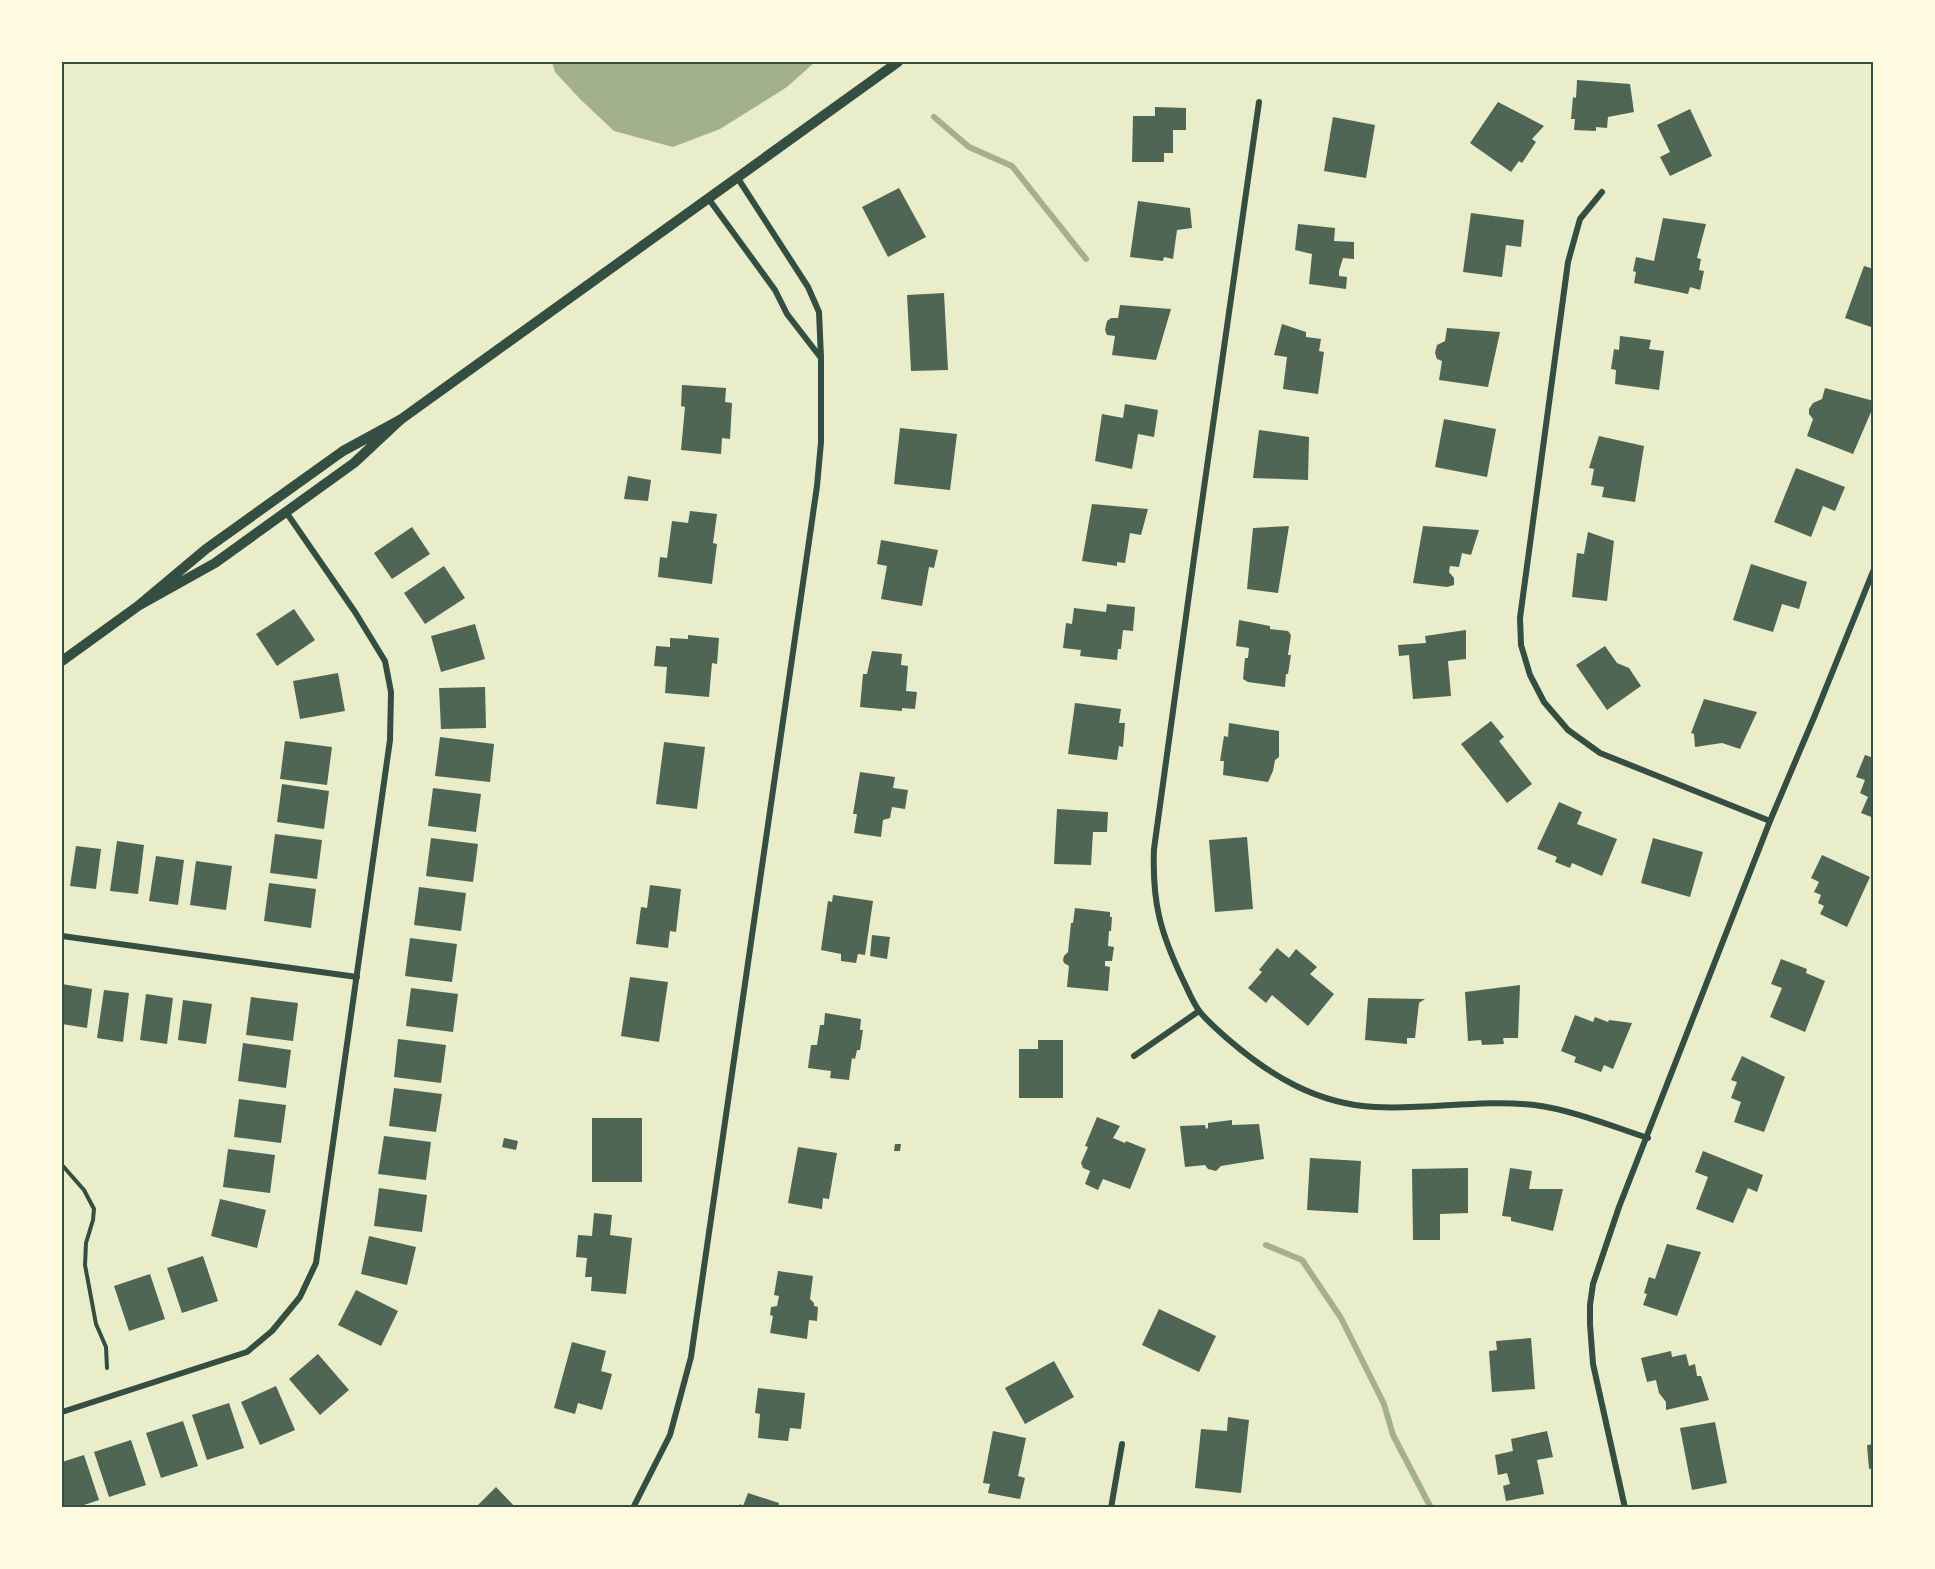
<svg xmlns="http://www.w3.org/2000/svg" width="1935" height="1569" font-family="Karla,sans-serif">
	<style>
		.water { fill: #a3b18a }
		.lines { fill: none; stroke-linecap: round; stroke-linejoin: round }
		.stream { stroke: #a3b18a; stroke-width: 6 }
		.building { fill: #4f6655 }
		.path { stroke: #344e41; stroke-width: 4 }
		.minor { stroke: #344e41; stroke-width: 6 }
		.tertiary { stroke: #344e41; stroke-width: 10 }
		.neatline { fill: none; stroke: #344e41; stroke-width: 2 }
	</style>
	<rect width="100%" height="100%" fill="#e9edc9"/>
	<!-- water -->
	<path class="water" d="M552,62h263l-28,25 -67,42 -47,18 -59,-16 -34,-32 -25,-27z"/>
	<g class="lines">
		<!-- stream -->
		<g class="stream">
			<path d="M934,117l35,30 43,19 74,93"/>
			<path d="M1266,1245l36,15 39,58 43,86 9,31 38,73"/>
		</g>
	</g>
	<!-- building -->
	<g class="building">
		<path d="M1577,80l53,4 4,28 -26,5 -1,11 -11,-1v4l-22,-1 1,-11h-4l2,-22 3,1z"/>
		<path d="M1498,102l46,24 -12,13 4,3 -14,21 -3,-2 -8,11 -41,-29z"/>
		<path d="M1155,107l31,1v22h-13v23h-9v9h-32l1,-46h22z"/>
		<path d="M1690,109l22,47 -42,20 -10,-19 10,-5 -13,-27z"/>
		<path d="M1333,117l42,8 -9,53 -42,-7z"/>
		<path d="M899,188l27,49 -38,20 -26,-50z"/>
		<path d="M1138,201l52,7 2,20 -15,2 -4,29 -9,-2 -1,4 -33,-4z"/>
		<path d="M1471,213l53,7 -3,27 -15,-2 -4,32 -39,-5z"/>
		<path d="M1663,218l43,6 -9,34 4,1 -2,11 5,1 -4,19 -10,-3 -2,7 -54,-11 2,-11 -3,-1 3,-14 18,4z"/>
		<path d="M1298,224l37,4 -1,13 20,1v17l-11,-1 -4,13v5l8,1 -1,12 -37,-5 3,-30 -17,-4z"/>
		<path d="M1864,266l10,3v59l-29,-10z"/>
		<path d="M944,293l4,77 -37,1 -4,-76z"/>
		<path d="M1120,305l51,4 -15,51 -44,-5 3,-19 -8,-1 -2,-5 2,-9 4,-3h7z"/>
		<path d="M1282,324l24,8v5l15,2 -2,12 5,1 -6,42 -35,-5 4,-32 -13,-2z"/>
		<path d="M1447,328l53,4 -12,55 -49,-7 3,-19 -5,-2 -2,-6 2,-8 8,-4z"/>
		<path d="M1620,336l31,4 -2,9 15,2 -5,39 -44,-6 1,-14 -5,-1 3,-20 5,1z"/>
		<path d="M682,385l44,3 -1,14 7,1 -2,36 -8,-1 -1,16 -40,-4 4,-43 -4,-1z"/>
		<path d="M1825,388l49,13v4l-21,49 -46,-18 6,-17 -4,-5v-5l4,-6 9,-4z"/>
		<path d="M1125,404l33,6 -4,27 -16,-3 -6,35 -37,-8 7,-47 21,4z"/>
		<path d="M1444,419l52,10 -9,48 -52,-10z"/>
		<path d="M900,428l57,6 -7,56 -56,-6z"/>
		<path d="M1259,430l50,7 -1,43 -55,-2z"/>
		<path d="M1599,436l45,10 -9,56 -33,-5 2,-10 -13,-2 3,-16 -5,-1z"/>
		<path d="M1796,468l49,19 -10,24 -12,-5 -12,31 -37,-15z"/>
		<path d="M628,476l23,4 -3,21 -24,-2z"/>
		<path d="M1092,504l56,5 -7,26 -11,-2 -5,30 -8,-1v4l-35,-5z"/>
		<path d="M690,511l27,3 -4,29 4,1 -5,40 -54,-7 2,-20 7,1 5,-37 16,2z"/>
		<path d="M1289,526l-11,67 -31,-4 6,-61z"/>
		<path d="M1423,526l56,4 -8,25 -9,-2 -3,14 -9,-1 -1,6 5,6v7l-7,2 -34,-4z"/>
		<path d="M412,527l18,27 -38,25 -18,-26z"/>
		<path d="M1588,532l26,9 -7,60 -35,-4 5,-44 7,1z"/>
		<path d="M881,540l57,10 -4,18 -5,-1 -7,39 -41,-7 6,-33 -10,-2z"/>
		<path d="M1751,564l56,18 -8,27 -17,-5 -9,28 -40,-12z"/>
		<path d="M444,566l21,32 -40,26 -21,-31z"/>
		<path d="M1107,604l28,3 -2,24 -10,-1 -2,19h-3l-1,11 -37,-4 1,-6 -18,-2 3,-25 6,1 2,-16 32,4z"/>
		<path d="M294,609l21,31 -38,26 -21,-32z"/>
		<path d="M1239,620l31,6v3l18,2 3,4 -3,20h3l-3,19h-2l-1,13 -37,-5 -5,-3 2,-21h3l1,-10 -13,-2z"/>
		<path d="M475,624l10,35 -44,13 -10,-36z"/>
		<path d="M1466,630v29l-18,2 3,35 -38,3 -4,-44 -10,1 -1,-11 28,-2 -1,-7z"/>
		<path d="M688,635l31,3 -2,26 -5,-1 -3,34 -44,-4 2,-26 -13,-1 2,-20 14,1v-9l18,1z"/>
		<path d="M1605,646l12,17 12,5 12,18 -34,24 -31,-45z"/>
		<path d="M872,651l30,3 -1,11 7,1 -2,25 11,1 -2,17 -13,-1v3l-42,-4 3,-33h4z"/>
		<path d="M338,673l7,38 -45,8 -7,-38z"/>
		<path d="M485,687l1,41 -45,1 -2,-41z"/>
		<path d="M1704,699l53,13 -17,37 -18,-6 -27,4 -1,-13 -3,-1z"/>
		<path d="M1075,703l46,6 -2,14h6l-2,24 -4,-1 -2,14 -49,-6z"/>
		<path d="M1491,721l13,16 -5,4 33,43 -25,19 -46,-59z"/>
		<path d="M1229,723l50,8v26l-4,3 -2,11 -5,11 -45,-7 1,-14h-4l4,-25 4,1z"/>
		<path d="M440,737l54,7 -4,38 -55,-6z"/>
		<path d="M285,741l47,6 -5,38 -47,-6z"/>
		<path d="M664,742l41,5 -8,62 -41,-5z"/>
		<path d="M1865,755l9,3v60l-13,-5 7,-16 -8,-4 5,-13 -9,-3z"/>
		<path d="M860,772l35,5 -2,11 15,2 -3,19 -13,-2 -2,11 -7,2 -2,17 -27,-4 3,-19h-4z"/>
		<path d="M282,784l47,7 -5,38 -47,-7z"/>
		<path d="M433,788l48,6 -5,38 -48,-6z"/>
		<path d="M1559,802l23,10 -5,12 40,15 -15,37 -30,-13 -2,5 -15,-6 2,-5 -20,-8z"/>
		<path d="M1057,809l51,3 -1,20h-14l-2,33 -37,-1z"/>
		<path d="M275,834l47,6 -5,39 -47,-6z"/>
		<path d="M1247,837l6,72 -38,3 -6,-72z"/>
		<path d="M431,838l47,6 -5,38 -47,-6z"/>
		<path d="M1653,838l50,14 -13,45 -49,-14z"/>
		<path d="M117,841l27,4 -6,49 -28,-3z"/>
		<path d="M76,846l25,3 -5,40 -26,-3z"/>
		<path d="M1822,855l48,22 -23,50 -27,-13 4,-8 -6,-3 3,-8 -7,-3 5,-10 -8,-4z"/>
		<path d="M156,856l28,4 -6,45 -29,-4z"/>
		<path d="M196,861l36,5 -6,44 -36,-5z"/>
		<path d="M269,883l47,6 -5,39 -47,-7z"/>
		<path d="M650,885l31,4 -5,43 -6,-1 -2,17 -32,-4 5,-37 6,1z"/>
		<path d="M419,887l47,6 -5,38 -47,-6z"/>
		<path d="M833,895l40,6 -8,54 -7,-1 -2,9 -15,-2v-7l-20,-4 7,-49 4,1z"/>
		<path d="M1075,908l35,4v5h2l-1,14h-2l-1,15 6,1 -2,14h-7v5l5,1 -2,24 -41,-4 2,-21 -5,-3 -1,-3 1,-4 4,-4 3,-29h2z"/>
		<path d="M872,935l18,2 -3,22 -17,-3z"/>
		<path d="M410,938l47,6 -5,38 -47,-6z"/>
		<path d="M1277,948l12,10 7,-9 21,18 -7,7 24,20 -26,32 -36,-31 -6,8 -18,-15 14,-16 -3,-2z"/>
		<path d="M1781,959l26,10 -1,4 19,8 -20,51 -35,-15 12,-29 -11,-4z"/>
		<path d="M630,977l38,5 -9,60 -38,-6z"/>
		<path d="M62,984l30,5 -5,39 -25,-4z"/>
		<path d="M1520,985l-2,53h-15l1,6 -22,1 -1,-5 -13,1 -3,-49z"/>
		<path d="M411,988l47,6 -5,38 -47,-6z"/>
		<path d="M104,990l25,3 -6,49 -26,-4z"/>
		<path d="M146,994l27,4 -6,46 -27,-4z"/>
		<path d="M251,997l47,6 -5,38 -47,-6z"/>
		<path d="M1368,998l57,1 -6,4 -4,35h-8v6l-42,-4z"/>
		<path d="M183,1000l29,4 -6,40 -28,-4z"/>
		<path d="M825,1013l36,6 -1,11h3l-3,20h-3l-2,9 -3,-1 -3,22 -19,-2 1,-7 -23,-3 3,-23h6l3,-20h4z"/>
		<path d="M1575,1015l18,7 2,-5 13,5 1,-2 23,3 -19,46 -9,-4 -3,7 -27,-10 2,-5 -15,-6z"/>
		<path d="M398,1039l48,6 -5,38 -47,-6z"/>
		<path d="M1038,1040h25v58h-44v-49h19z"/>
		<path d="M243,1043l48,7 -5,38 -48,-7z"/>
		<path d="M1742,1056l43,21 -21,55 -30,-10 7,-20 -10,-4 6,-16 -6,-2z"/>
		<path d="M394,1088l48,6 -6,38 -47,-6z"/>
		<path d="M239,1099l47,6 -5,38 -47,-6z"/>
		<path d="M1097,1117l23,9 -7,12 12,5 1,-2 20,8 -16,40 -27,-10 -5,11 -13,-6 5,-13 -7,-3 -2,-5 7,-16 -3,-1z"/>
		<rect x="592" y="1118" width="50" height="64"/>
		<path d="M1232,1120v5l27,-1 5,35 -43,7 -5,5 -8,-2 -3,-4 -20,2 -5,-41 25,-1 1,4 2,-1v-5z"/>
		<path d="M384,1136l47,6 -5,38 -48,-6z"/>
		<path d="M504,1138l14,3 -2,9 -14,-3z"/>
		<path d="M895,1144h6l-1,7h-6z"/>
		<path d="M798,1147l39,6 -8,46 -6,-1 -1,11 -34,-6z"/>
		<path d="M228,1149l47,6 -5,38 -47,-6z"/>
		<path d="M1703,1151l60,24 -6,17 -9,-4 -15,35 -37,-14 12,-32 -13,-5z"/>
		<path d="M1310,1158l51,3 -3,52 -51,-3z"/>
		<path d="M1468,1168v45l-28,1v26h-27l-1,-71z"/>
		<path d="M1510,1168l22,3 -3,18h34l-10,42 -42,-10v-4l-9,-1z"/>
		<path d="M379,1188l48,7 -5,37 -48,-6z"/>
		<path d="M220,1199l46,11 -9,38 -46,-12z"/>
		<path d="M594,1213l18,2 -2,20 22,3 -6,56 -35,-3 1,-14h-7l2,-19 -11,-1 2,-22 14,1z"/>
		<path d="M369,1236l47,11 -9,38 -46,-11z"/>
		<path d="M1667,1244l34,8 -24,64 -34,-11 4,-11 -3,-1 5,-16 6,2z"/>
		<path d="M203,1256l15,45 -36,12 -15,-45z"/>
		<path d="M778,1271l35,5 -3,23 4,4v3l4,1 -1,14 -8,-1 -2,19 -37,-6 3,-17 -3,-1 1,-8 6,-1 2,-10 -5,-1z"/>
		<path d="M150,1274l15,45 -36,12 -15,-45z"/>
		<path d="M356,1290l42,21 -17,35 -43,-21z"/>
		<path d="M1159,1309l57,27 -17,36 -57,-27z"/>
		<path d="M1531,1338l4,51 -43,3 -3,-41 8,-1 -1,-9z"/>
		<path d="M572,1342l34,9 -5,20 11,3 -10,36 -24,-7 -3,11 -21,-6z"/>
		<path d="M1671,1351l1,6 14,-3 3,12 6,-2 2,12h4l8,24 -43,10v-8l-7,-9 -3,-13 -9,2 -6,-24z"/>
		<path d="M318,1354l31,36 -29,25 -31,-36z"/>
		<path d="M1054,1361l20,36 -49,27 -20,-36z"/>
		<path d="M276,1386l19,44 -35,15 -19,-43z"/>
		<path d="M758,1388l47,5 -4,36 -11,-1 -2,13 -30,-3 2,-24 -5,-1z"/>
		<path d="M229,1403l15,45 -37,12 -15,-45z"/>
		<path d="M1228,1417l21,3 -8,73 -46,-5 6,-59 26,2z"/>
		<path d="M183,1421l15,45 -37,12 -15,-45z"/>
		<path d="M1715,1422l12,61 -35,7 -12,-62z"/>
		<path d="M993,1431l33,7 -8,38 7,2 -5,21 -32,-6 2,-9 -7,-1z"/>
		<path d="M1547,1431l6,26 -16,3 7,34 -38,7 -3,-15 7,-2 -3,-11 -9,2 -3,-20 18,-4 -2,-12z"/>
		<path d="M131,1440l15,45 -37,12 -15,-45z"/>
		<path d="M1874,1444v24l-5,1 -2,-24z"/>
		<path d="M84,1455l15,45 -24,8h-13v-46z"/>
		<path d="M496,1487l20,21h-41z"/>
		<path d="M748,1493l31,10 -1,5h-40l2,-4 3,2z"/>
	</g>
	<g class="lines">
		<!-- path -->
		<path class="path" d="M62,1165l22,25 10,19 -1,11 -7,23 -1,22 11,59 10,23 1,21"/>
		<!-- minor -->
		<g class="minor">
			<path d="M1259,102l-64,449 -41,298c-2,53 6,83 29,131 5,10 10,23 17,32 8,10 20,20 29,28 43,37 89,64 146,67 53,3 106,-8 159,-2 39,5 77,21 114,33"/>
			<path d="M1602,192l-22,27 -12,43 -48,356 1,27 9,30 14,27 24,28 32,23 170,68"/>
			<path d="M708,198l67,92 12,24 34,44 -2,-46 -11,-25 -71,-110"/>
			<path d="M62,936l295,41"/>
			<path d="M1134,1056l65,-45"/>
			<path d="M62,1412l185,-60 25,-21 28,-34 16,-34 74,-523 1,-48 -6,-31 -30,-49 -69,-100"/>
			<path d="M633,1508l37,-73 21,-78 126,-871 4,-44v-84"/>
			<path d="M1111,1508l11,-64"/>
			<path d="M1625,1508l-32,-144 -3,-40v-19l3,-21 26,-77 151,-386 45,-106 59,-146"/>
		</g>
		<!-- tertiary -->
		<g class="tertiary">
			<path d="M400,420l498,-358"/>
			<path d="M62,661l76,-55 68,-57 137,-98 57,-31 -46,43 -139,100 -77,43"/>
		</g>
	</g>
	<!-- border -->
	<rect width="1935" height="1569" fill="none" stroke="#fefae0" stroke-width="126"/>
	<rect x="63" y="63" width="1809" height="1443" class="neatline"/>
</svg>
